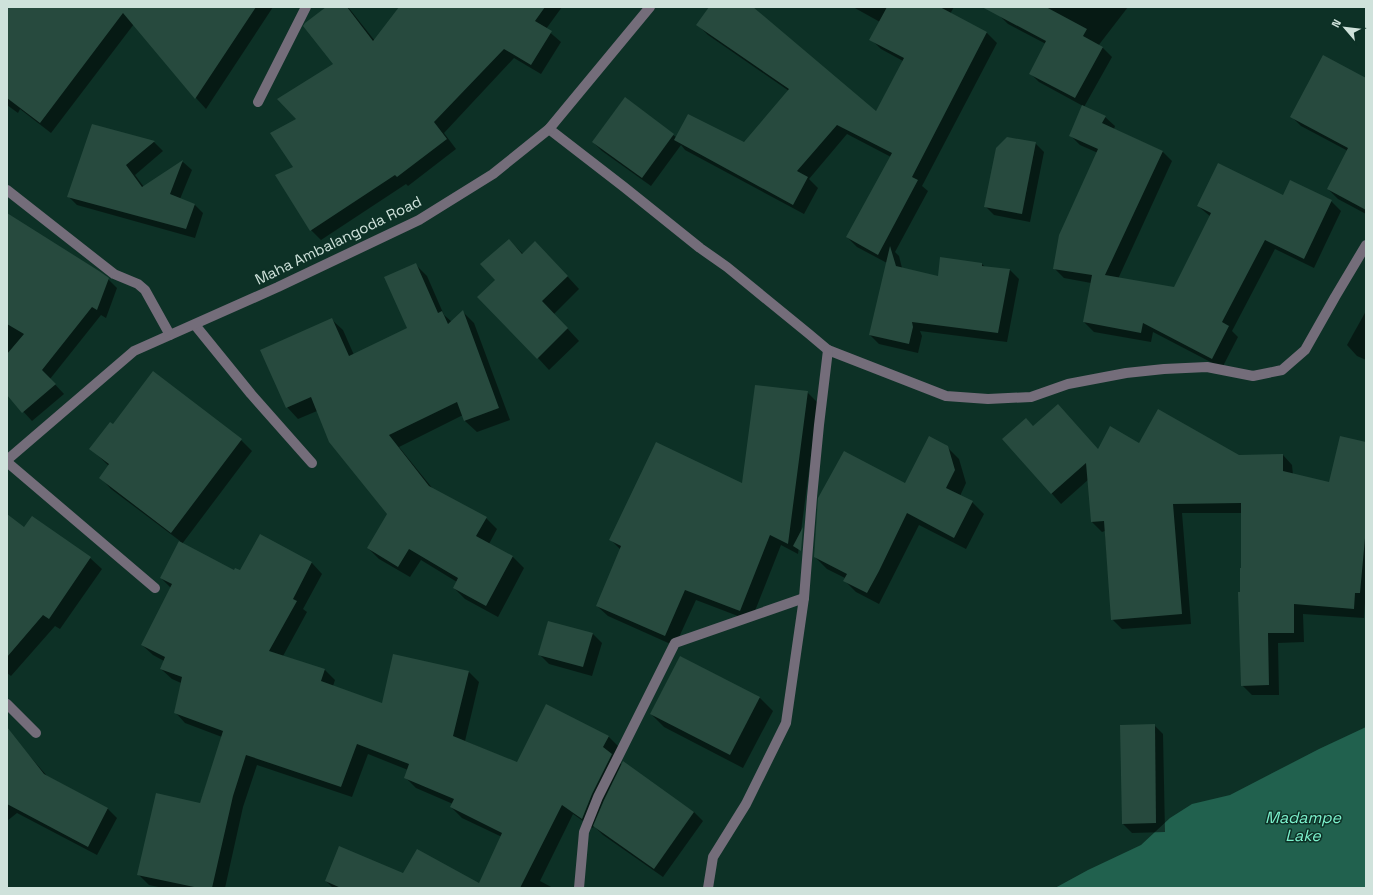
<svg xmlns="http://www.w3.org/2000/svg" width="1373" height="895" font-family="'Space Grotesk',sans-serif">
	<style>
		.water { fill: #21614e }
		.shadow { fill: #0007 }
		.building { fill: #274a3e }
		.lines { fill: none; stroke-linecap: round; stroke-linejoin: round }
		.minor { stroke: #746d7a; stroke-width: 10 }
		.labels { text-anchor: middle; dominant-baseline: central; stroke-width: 3; stroke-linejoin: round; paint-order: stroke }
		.street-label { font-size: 15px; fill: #cfe2db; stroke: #0d3126 }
		.water-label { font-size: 16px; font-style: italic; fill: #7df2cd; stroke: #0d3126 }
	</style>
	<rect width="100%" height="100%" fill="#0d3126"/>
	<!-- water -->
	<path class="water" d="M1366,727v161h-311l33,-18 53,-25 29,-27 22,-14 38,-9 89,-46z"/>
	<!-- shadow -->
	<g class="shadow">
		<path d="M7,7h266l-67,102 -10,-11 -62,-74 -83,109 -31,-24 -2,4 -11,-8z"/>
		<path d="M327,7h21l27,34 26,-34h161l-16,22 15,13 -20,32 -27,-16 -70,75 12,16 -48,37 -2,-2 -85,56 -10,-10 -16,-62 3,-49 36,-55z"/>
		<path d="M710,7h42l124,105 27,-51 -22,-12 -10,-10 9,-17 -27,-15h101l-4,7 37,19 10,10 -75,143 6,5 -33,61 4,4 3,12 36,9 44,-13 3,3 25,3 9,9 -12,63 -87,-11 2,5 -4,17 -39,-9 -9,-9 17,-72 -30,-16 -10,-10 44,-80 -44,-23 -38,45 9,9 -14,26 -119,-64 -4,-5 -30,41 -49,-35 -9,-9 80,-7 3,2 68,6 45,-52 -81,-56 -10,-10z"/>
		<path d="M1004,7h124l-30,39 5,2 9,9 -28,50 21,10 10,9 -1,3 48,22 10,10 -54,118 57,9 36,-71 -13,-11 85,-10 48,5 10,10 -27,57 -39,-19 -43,82 6,6 -16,31 -69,-36 -2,10 -57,-10 -10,-10 7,-39 -27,-5 -10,-10 44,-115 -18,-8 -10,-10 13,-29 -44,-24 -9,-9 16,-29 -38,-20 -9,-9z"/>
		<path d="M1366,80v134l-28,-15 -10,-10 20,-38 -47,-25 -10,-10z"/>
		<path d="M93,125l61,17 9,9 -28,24 9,12 39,-25 9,8 -12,29 14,5 9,9 -8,25 -118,-33 -9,-9z"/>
		<path d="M1035,143l9,9 -14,70 -36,-7 -9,-9z"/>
		<path d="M7,214l101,65 9,9 -11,30 -5,-3 -51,64 14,15 -32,27 -25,-27z"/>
		<path d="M509,240l14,14h24l32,35 -25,25 25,27 -30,29 -11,-12z"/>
		<path d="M415,264l12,12 17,39 8,7 11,-10 11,11 36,97 -33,12 -12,-11 -2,-6 -64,32 34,42 53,29 11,11 -8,15 23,12 12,12 -26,49 -33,-18 -11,-11 3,-6 -36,-22 -11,17 -31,-18 -11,-11 20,-34 -71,-103 -19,8 -11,-12 44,-88 12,11 11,25 54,-26z"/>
		<path d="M1366,311v49l-9,-4 -10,-11z"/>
		<path d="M807,392l11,11 -20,151 -17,-9 -30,76 -55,-21 -21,46 -67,-30 -11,-10 24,-56 -11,-11 133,-54z"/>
		<path d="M113,425l128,15 11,11 -70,93 52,27 7,1 19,-37 52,28 10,11 -19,35 4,3 -24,44 42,14 10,10 -2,6 50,18 85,-33 11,11 -14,59 52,22 91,-27 11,11 -5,10 8,8 72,47 9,9 -40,56 -60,-42 -9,-9 -1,2 -20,-14 -33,67 13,7h-220l-7,-7 78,-7 76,10 22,-47 -40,-19 -11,-11 2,-3 -37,-16 -11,-11 3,-7 -40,-16 -16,43 -95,-32 -14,42 -18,81h-62l-14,-3 -11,-11 62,-70 22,-67 -37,-14 -10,-11 6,-29 -9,-4 -11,-10 3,-8 -11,-6 -11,-10 29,-57 -10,-10 19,-37 -69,-52 -11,-12 9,-11 -18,-17z"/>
		<path d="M1033,427l65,23 42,-6 99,12 44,-1 9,10 1,10 36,8 37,-40v159h-1l-1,16 -61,-4 1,28 -26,1 1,52h-27l-10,-10v-172h-60l9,111 -69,5 -10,-10 -7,-88 -3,1 -10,-10 -3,-43 -28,25 -57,-65z"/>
		<path d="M947,447l12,12 7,24 -6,13 12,6 12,12 -18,35 -47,-24 -40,79 -23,-12 -12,-12 1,-2 -18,-9 -12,-12 90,-72z"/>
		<path d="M7,523l18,5 65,30 12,11 -42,60 -5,-3 -44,50 -4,-3z"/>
		<path d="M593,634l9,9 -10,33 -43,-12 -9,-9z"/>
		<path d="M681,657l79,41 13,13 -30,57 -79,-41 -13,-13z"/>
		<path d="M1154,725l9,9 2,98 -33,1 -9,-9z"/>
		<path d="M20,745l27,31 61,33 9,9 -20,37 -80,-42 -10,8v-66z"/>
	</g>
	<!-- building -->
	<g class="building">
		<path d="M7,7h249l-61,92 -72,-86 -83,110 -33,-25z"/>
		<path d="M326,7h21l26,34 26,-34h146l-10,14 17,10 -21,34 -27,-16 -70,73 13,17 -50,38 -2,-2 -85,56 -35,-56 18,-8 -23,-34 26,-14 -19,-20 56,-35 -30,-38 2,-3z"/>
		<path d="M709,7h44l123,104 28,-53 -35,-18 18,-33h53l47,25 -75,145 6,3 -40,75 -32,-18 46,-84 -55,-28 -40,46 11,6 -15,28 -119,-65 14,-26 56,28 45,-53 -93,-64z"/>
		<path d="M982,7h64l41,22 -4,7 20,11 -28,51 -46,-24 17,-33z"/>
		<path d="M1323,55l43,23v132l-39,-21 21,-41 -58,-31z"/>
		<path d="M625,97l49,37 -32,44 -50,-36z"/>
		<path d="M1082,105l24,11 -4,7 61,28 -58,124 69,12 37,-74 -14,-7 21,-43 65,32 7,-15 42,20 -28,59 -39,-19 -43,82 7,4 -17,33 -69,-36 -2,10 -58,-11 9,-47 -39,-6 6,-34 39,-86 -29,-13z"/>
		<path d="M92,124l63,17 -29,24 16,22 41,-27 -13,34 25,10 -9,25 -119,-32z"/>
		<path d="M1007,137l29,5 -14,72 -38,-7 12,-59z"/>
		<path d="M7,213l92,58 10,7 -12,32 -5,-3 -50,63 14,14 -34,29 -15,-18v-41l17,-20 -17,-10z"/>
		<path d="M509,239l13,15 13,-13 33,35 -26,25 26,27 -31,31 -60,-62 18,-17 -15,-16z"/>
		<path d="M890,246l6,20 42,10 2,-19 42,6v3l28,3 -12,64 -86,-11 1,5 -4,17 -40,-9z"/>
		<path d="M416,263l22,50 4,-2 6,13 15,-14 36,98 -35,13 -7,-19 -68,33 40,51 58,31 -11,19 37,20 -27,50 -33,-18 5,-10 -49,-29 -11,18 -31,-19 20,-34 -58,-72 -18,-45 -25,11 -26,-58 72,-32 17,38 58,-28 -23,-51z"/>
		<path d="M153,371l89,68 -71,94 -72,-55 10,-14 -20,-15 21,-27 3,2z"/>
		<path d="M755,385l53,6 -20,153 -18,-9 -30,76 -55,-21 -20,46 -69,-30 25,-60 -12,-6 47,-98 86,41z"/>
		<path d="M1058,404l40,45 12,-23 29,17 19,-34 81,46 44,-1v17l46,11 11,-46 26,6v85l-6,66h-5l-1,16 -60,-5v29h-26l1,52 -28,1 -3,-94h2v-24h1v-65l-68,1 9,110 -71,6 -7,-99 -13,1 -5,-59 -35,31 -49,-55 24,-21 7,8z"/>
		<path d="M929,436l19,10 7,24 -9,18 27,13 -19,37 -47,-25 -28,58 -12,22 -24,-12 4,-7 -33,-17 4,-59 26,-47 61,32z"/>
		<path d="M7,514l17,13 8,-11 59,41 -42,62 -6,-4 -36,42z"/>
		<path d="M803,527l-2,24 -8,-5z"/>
		<path d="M260,534l52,28 -19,37 4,2 -28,50 56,18 -4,12 61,22 11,-49 76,17 -16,65 64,26 29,-58 63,32 -6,11 9,7 -20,40 -10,25 -20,-14 -42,83h-179l-16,-7 14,-35 64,27 14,-24 62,34 23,-50 -52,-26 4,-8 -50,-21 5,-14 -52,-20 -16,43 -95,-32 -13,41 -21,92h-13l-62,-13 19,-82 44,10 23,-72 -49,-18 8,-36 -22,-8 5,-12 -24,-12 31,-61 -12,-6 19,-37 55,29 1,-2 5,2z"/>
		<path d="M548,621l45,12 -10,34 -45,-12z"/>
		<path d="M680,656l80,41 -30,58 -80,-41z"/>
		<path d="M1155,724l1,99 -34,1 -2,-99z"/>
		<path d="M7,727l37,47 64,34 -20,39 -81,-43z"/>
		<path d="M623,761l71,51 -40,57 -61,-43 11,-26z"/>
	</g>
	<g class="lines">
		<!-- minor -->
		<g class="minor">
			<path d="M258,102l48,-95"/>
			<path d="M549,129l75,58 76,61 27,19 82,67 19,16 118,46 42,3 43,-2 37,-13 58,-11 38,-4 43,-2 46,9 29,-6 23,-20 30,-53 31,-52"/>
			<path d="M7,190l107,84 24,10 7,6 25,45"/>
			<path d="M195,325l56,69 61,69"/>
			<path d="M7,460l127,-109 144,-64 141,-67 74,-46 56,-45 101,-122"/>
			<path d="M7,462l148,126"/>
			<path d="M7,704l29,29"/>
			<path d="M579,888l5,-56 14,-35 77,-154 129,-45"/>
			<path d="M708,888l5,-31 33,-53 40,-81 18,-125 8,-101 7,-72 9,-75"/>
		</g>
	</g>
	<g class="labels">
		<!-- street labels -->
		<g class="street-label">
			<text transform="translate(338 240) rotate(-26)">Maha Ambalangoda Road</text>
		</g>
		<!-- water labels -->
		<g class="water-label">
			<text x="1303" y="817">Madampe<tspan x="1303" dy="18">Lake</tspan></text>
		</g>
	</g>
	<!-- border -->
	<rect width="1373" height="895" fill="none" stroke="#cfe2db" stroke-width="16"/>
	<!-- north arrow -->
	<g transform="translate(1345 28) rotate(298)" stroke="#0d3126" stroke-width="3" paint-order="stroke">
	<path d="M0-3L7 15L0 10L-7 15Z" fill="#cfe2db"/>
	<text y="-6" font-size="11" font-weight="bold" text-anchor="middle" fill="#cfe2db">N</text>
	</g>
</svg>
